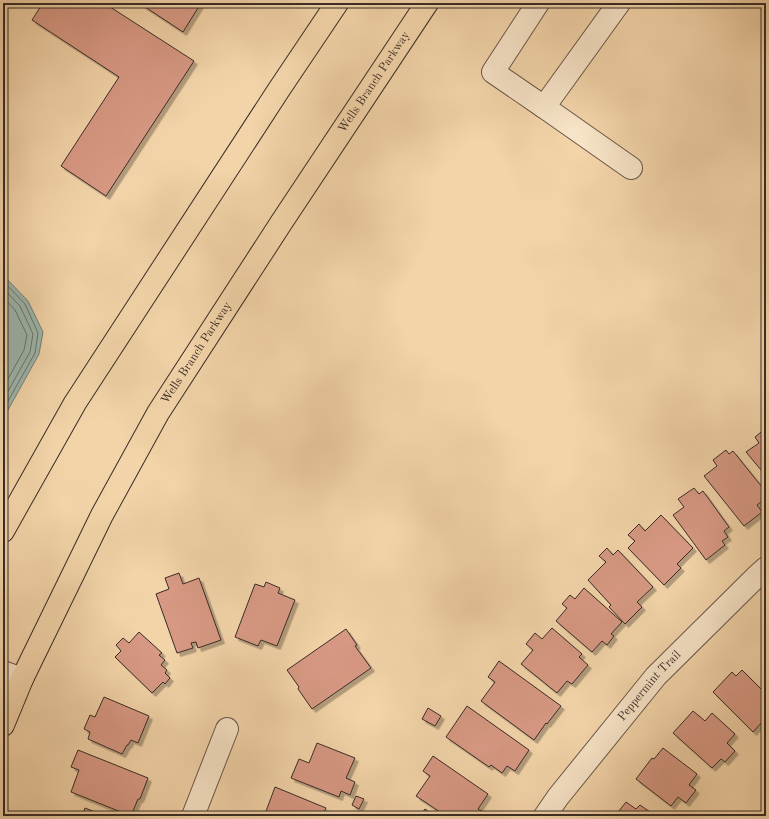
<svg xmlns="http://www.w3.org/2000/svg" width="769" height="819" font-family="'Old Standard TT',serif">
	<style>
		.water { fill: #9cb7ae; stroke: #747f78 }
		.lines { fill: none; stroke-linecap: round; stroke-linejoin: round }
		.shore { stroke: #6a726a; stroke-width: 1 }
		.building { fill: #d89984; stroke: #392c27; filter: url(#shadow) }
		.minor-casing { stroke: #685648; stroke-width: 24 }
		.major-casing { stroke: #392c27; stroke-width: 24 }
		.minor { stroke: #f7e3c7; stroke-width: 22 }
		.major { stroke: #f3d4a9; stroke-width: 22 }
		.labels { text-anchor: middle; dominant-baseline: central; stroke-width: 3.5; stroke-linejoin: round; paint-order: stroke }
		.street-label { font-size: 12px; fill: #392c27; stroke: #f7e3c7 }
	</style>
	<defs>
		<filter id="shadow"><feDropShadow dx="3.5" dy="3.5" stdDeviation="0" flood-color="#0004"/></filter>
	</defs>
	<rect width="100%" height="100%" fill="#f3d4a9"/>
	<filter id="stains"><feTurbulence type="fractalNoise" baseFrequency=".005" numOctaves="4"/><feColorMatrix values="0 0 0 0 .2 0 0 0 0 .09 0 0 0 0 .02 0 0 0 .5 -.17"/></filter>
	<radialGradient id="worn" r=".72"><stop offset=".6" stop-color="#630" stop-opacity="0"/><stop offset="1" stop-color="#630" stop-opacity=".3"/></radialGradient>
	<!-- water -->
	<path class="water" d="M3,275l25,26 15,31 -4,22 -36,65z"/>
	<g class="lines">
		<!-- shore -->
		<g class="shore">
			<path d="M3,281l22,23 13,29 -3,20 -32,57"/>
			<path d="M3,288l17,18 13,28 -3,18 -27,48"/>
			<path d="M3,297l12,13 12,25 -3,15 -21,38"/>
		</g>
	</g>
	<!-- building -->
	<g class="building">
		<path d="M43,3h61l90,58 -88,135 -45,-30 58,-89 -87,-57z"/>
		<path d="M139,3h62l-18,29z"/>
		<path d="M766,428v48l-20,-24 13,-9 -4,-6z"/>
		<path d="M726,450l3,4 4,-3 33,41v6l-9,7 5,7 -18,14 -40,-50 13,-10 -4,-6z"/>
		<path d="M694,488l5,6 4,-3 26,36 -5,4 4,6 -6,4 3,4 -19,15 -33,-45 11,-8 -6,-8z"/>
		<path d="M661,515l32,33 -16,16 4,4 -17,17 -36,-37 7,-7 -7,-6 11,-11 6,7z"/>
		<path d="M607,548l6,7 5,-5 35,37 -16,15 5,5 -17,17 -16,-17 2,-2 -23,-25 18,-18 -7,-6z"/>
		<path d="M179,573l4,11 16,-6 22,62 -23,8 -2,-6 -5,1 2,5 -16,5 -21,-59 13,-5 -4,-11z"/>
		<path d="M266,582l14,6 -2,5 17,7 -18,46 -16,-6 -3,6 -23,-9 20,-53 9,3z"/>
		<path d="M584,588l38,34 -11,12 3,2 -7,9 -5,-4 -10,11 -36,-31 11,-13 -5,-4 8,-9 5,4z"/>
		<path d="M552,628l30,26 -3,3 9,8 -16,19 -5,-3 -10,12 -36,-29 12,-14 -7,-6 9,-11 7,6z"/>
		<path d="M346,629l11,16 -2,1 16,22 -59,41 -14,-20 1,-2 -12,-17z"/>
		<path d="M139,632l23,21 -3,2 6,5 -4,5 6,5 -2,3 5,5 -5,6 -2,-2 -11,11 -37,-36 6,-6 -5,-6 7,-7 6,5z"/>
		<path d="M499,661l62,45 -14,18 -1,-1 -12,17 -53,-39 14,-19 -7,-5z"/>
		<path d="M742,670l24,24v30l-3,-3 -10,11 -40,-40 19,-20 4,4z"/>
		<path d="M104,697l45,19 -11,27 -7,-3 -3,5h-1l-5,9 -34,-15 2,-7 -6,-3 6,-14 5,2z"/>
		<path d="M467,706l62,44 -14,21 -8,-5 -5,7 -11,-8 -2,2 -43,-30z"/>
		<path d="M428,708l13,8 -6,10 -13,-7z"/>
		<path d="M693,711l12,10 7,-8 23,21 -8,9 8,8 -10,11 -4,-3 -9,9 -39,-35z"/>
		<path d="M317,743l38,15 -9,20 9,4 -5,13 -9,-4 -2,6 -48,-19 8,-19 10,4z"/>
		<path d="M663,748l34,26 -8,11 7,5 -10,13 -8,-6 -7,9 -35,-27 16,-21 2,1z"/>
		<path d="M78,750l70,28 -8,21h-2l-7,17 -60,-24 8,-22 -8,-3z"/>
		<path d="M433,756l55,38 -10,15 5,3 -2,4h-35l-30,-20 14,-20 -7,-5z"/>
		<path d="M275,787l51,21 -4,8h-53l-4,-2z"/>
		<path d="M356,796l8,3 -5,10 -7,-4z"/>
		<path d="M626,802l10,7 4,-4 16,11h-41z"/>
		<path d="M85,808l20,8h-23z"/>
		<path d="M425,809l10,7h-15z"/>
	</g>
	<g class="lines">
		<defs>
			<g id="minor">
				<path d="M538,3l-45,69 51,35 75,-104"/>
				<path d="M544,107l87,61"/>
				<path d="M3,672l19,7"/>
				<path d="M193,816l34,-87"/>
				<path id="s1" d="M545,816l13,-19 98,-121 100,-99 10,-9"/>
			</g>
			<g id="major">
				<path d="M3,531l72,-128 203,-312 59,-88"/>
				<path id="s2" d="M3,725l19,-46 80,-164 56,-102 123,-190 146,-220"/>
			</g>
		</defs>
		<!-- minor casing -->
		<use href="#minor" class="minor-casing"/>
		<!-- major casing -->
		<use href="#major" class="major-casing"/>
		<!-- minor -->
		<use href="#minor" class="minor"/>
		<!-- major -->
		<use href="#major" class="major"/>
	</g>
	<g class="labels">
		<!-- street labels -->
		<g class="street-label">
			<text stroke="none"><textPath href="#s2" startOffset="744">Wells Branch Parkway</textPath></text>
			<text stroke="none"><textPath href="#s2" startOffset="420">Wells Branch Parkway</textPath></text>
			<text stroke="none"><textPath href="#s1" startOffset="167">Peppermint Trail</textPath></text>
		</g>
	</g>
	<!-- margin -->
	<rect width="769" height="819" fill="none" stroke="#f3d4a9" stroke-width="16"/>
	<rect x="4" y="4" width="761" height="811" fill="none" stroke="#392c27" stroke-width="2"/>
	<rect x="8" y="8" width="753" height="803" fill="none" stroke="#392c27"/>
	<rect width="100%" height="100%" filter="url(#stains)"/>
	<rect width="100%" height="100%" fill="url(#worn)"/>
</svg>
